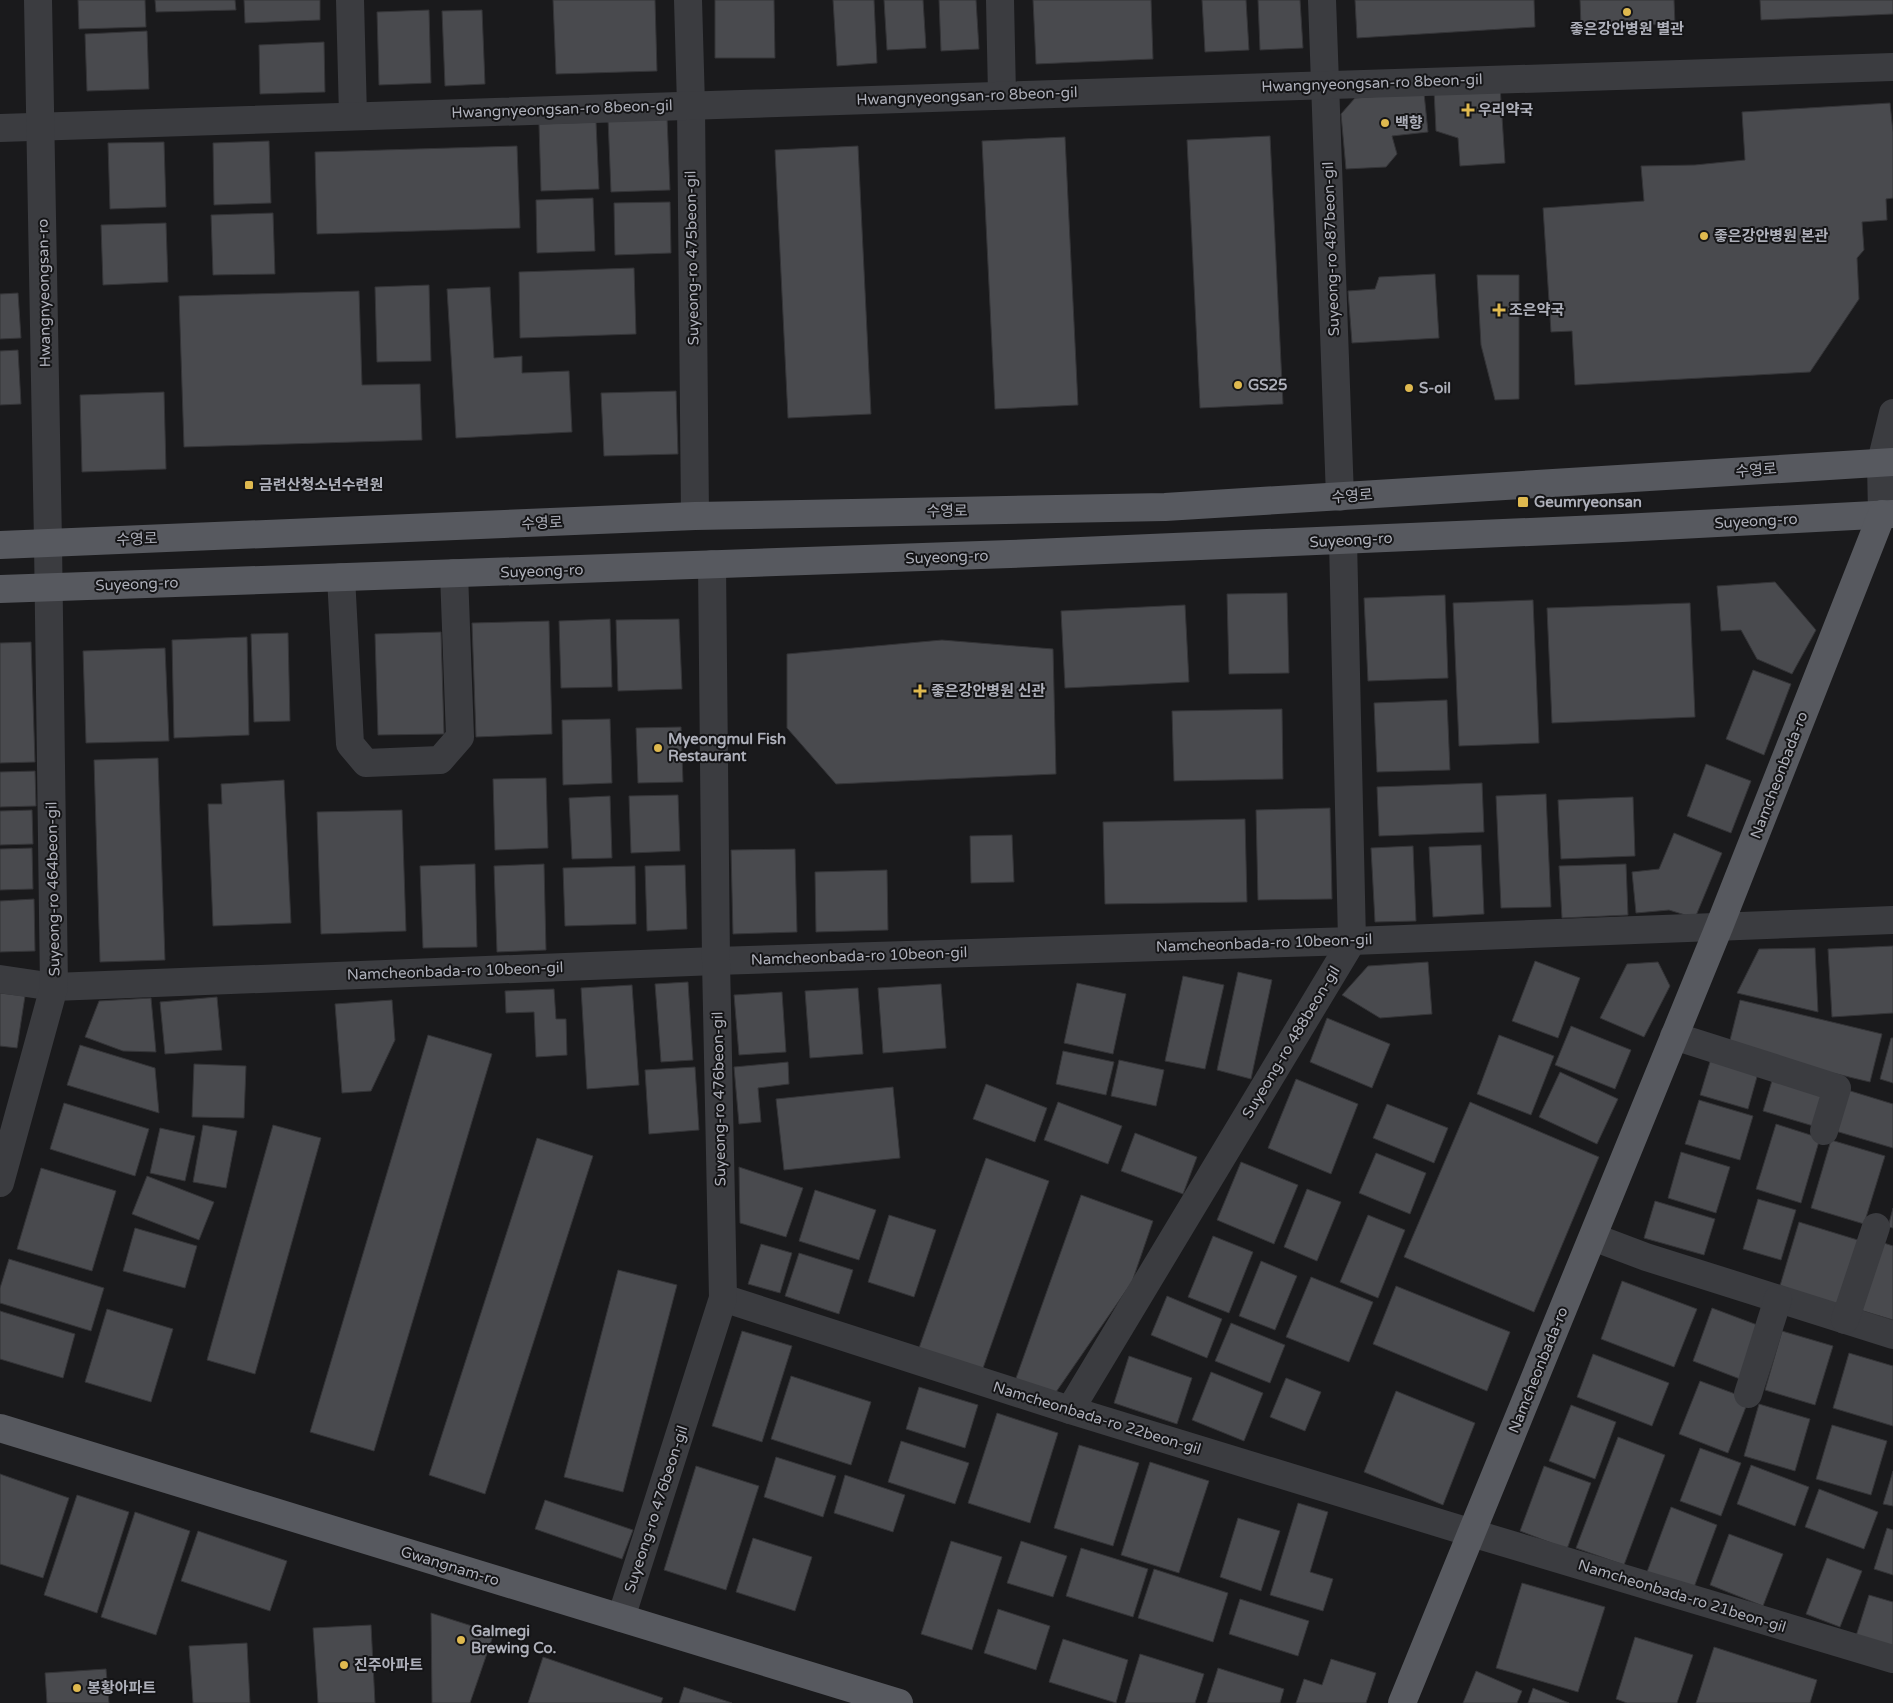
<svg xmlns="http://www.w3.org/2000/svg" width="1893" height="1703" font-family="'Varela Round','Noto Sans KR',sans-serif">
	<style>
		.building { fill: #494a4e; stroke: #343437 }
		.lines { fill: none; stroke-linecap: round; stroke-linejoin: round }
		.minor { stroke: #3b3c40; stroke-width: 28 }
		.major { stroke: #57595f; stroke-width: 28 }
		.poi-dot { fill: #dfb94f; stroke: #151517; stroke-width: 2 }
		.labels { text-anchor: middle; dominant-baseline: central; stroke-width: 4; stroke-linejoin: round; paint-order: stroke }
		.poi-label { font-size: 15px; font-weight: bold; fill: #aeb0ba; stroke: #151517; text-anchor: start }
		.street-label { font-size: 15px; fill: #aeb0ba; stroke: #151517 }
	</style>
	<rect width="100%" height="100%" fill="#1a1a1c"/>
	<!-- building -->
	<g class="building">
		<path d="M78,0h67l1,27 -67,2z"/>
		<path d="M155,0h80l1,10 -80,2z"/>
		<path d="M244,0h76v20l-75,3z"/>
		<path d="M553,0h102l2,71 -101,3z"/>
		<path d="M715,0h59l1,58h-60z"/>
		<path d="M833,0h41l3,63 -40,3z"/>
		<path d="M884,0h39l3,48 -39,2z"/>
		<path d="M939,0h37l3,49 -38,2z"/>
		<path d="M1033,0h118l2,59 -117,5z"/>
		<path d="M1202,0h44l3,50 -44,2z"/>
		<path d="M1258,0h42l3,48 -43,2z"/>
		<path d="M1355,0h179l1,27 -178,11z"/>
		<path d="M1580,0h94l1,24 -94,3z"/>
		<path d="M1760,0h133v14l-132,6z"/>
		<path d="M429,10l2,73 -52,2 -2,-73z"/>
		<path d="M482,10l3,74 -40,2 -3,-75z"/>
		<path d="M147,31l2,58 -62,2 -2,-57z"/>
		<path d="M324,42l1,50 -65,2 -1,-49z"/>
		<path d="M1500,86l5,77 -45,3 -2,-28 -22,-7 -2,-41z"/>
		<path d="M1424,93l4,39 -36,4 5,18 -11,13 -40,2 -5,-55 14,-16z"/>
		<path d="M1890,103l3,29v66l-7,1 1,21 -25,2 2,28 -7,8 2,41 -49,73 -235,13 -3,-54 -21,1 -8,-124 101,-7 -3,-35 54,-1 50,-5 -3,-48z"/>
		<path d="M667,117l3,73 -59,2 -3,-74z"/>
		<path d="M596,122l3,67 -58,2 -2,-67z"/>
		<path d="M1270,136l13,268 -83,4 -13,-268z"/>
		<path d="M1065,137l13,268 -83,4 -13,-268z"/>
		<path d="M269,141l2,62 -57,2 -1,-62z"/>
		<path d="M164,142l2,65 -56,2 -2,-66z"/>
		<path d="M517,146l3,82 -203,6 -2,-82z"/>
		<path d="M858,146l13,268 -83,4 -13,-268z"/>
		<path d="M593,198l2,53 -58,2 -1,-53z"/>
		<path d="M670,202l1,51 -56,2 -1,-52z"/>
		<path d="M273,213l2,61 -62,1 -2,-60z"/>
		<path d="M166,223l2,59 -65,3 -2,-60z"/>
		<path d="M634,268l2,66 -116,4 -1,-66z"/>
		<path d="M1435,274l4,64 -87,5 -4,-52 27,-2 4,-12z"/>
		<path d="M1477,275h42v124l-24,1 -14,-55z"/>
		<path d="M429,285l2,76 -54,1 -2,-75z"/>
		<path d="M490,287l4,71 28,-2v17l47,-2 3,61 -116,6 -9,-149z"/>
		<path d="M359,291l3,94 58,-1 2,56 -238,7 -5,-151z"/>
		<path d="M18,293l3,45 -21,1v-45z"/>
		<path d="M18,350l3,54 -21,1v-54z"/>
		<path d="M676,391l2,63 -74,2 -3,-63z"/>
		<path d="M164,392l2,77 -84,3 -2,-77z"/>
		<path d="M1775,582l41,48 -24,44 -35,-15 -16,-29 -20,1 -4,-45z"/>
		<path d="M1287,593l2,80 -60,1 -2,-80z"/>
		<path d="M1445,595l3,83 -80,3 -4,-83z"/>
		<path d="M1533,600l6,143 -80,3 -6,-143z"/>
		<path d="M1690,603l5,114 -143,6 -5,-115z"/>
		<path d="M1185,605l4,77 -124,6 -4,-77z"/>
		<path d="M610,619l2,68 -51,1 -2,-67z"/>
		<path d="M679,619l3,70 -64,2 -2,-71z"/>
		<path d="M549,621l3,113 -76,3 -4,-114z"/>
		<path d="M441,632l3,102 -66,1 -3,-101z"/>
		<path d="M288,633l2,88 -36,1 -3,-88z"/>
		<path d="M247,637l2,98 -75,3 -2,-98z"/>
		<path d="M942,640l111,9 3,125 -220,10 -49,-56v-74z"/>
		<path d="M31,642l4,120 -35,1v-120z"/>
		<path d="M165,648l4,93 -83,2 -3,-92z"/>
		<path d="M1753,670l38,14 -27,71 -38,-16z"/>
		<path d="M1447,700l3,70 -73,2 -3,-69z"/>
		<path d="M1282,709l1,70 -109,2 -2,-70z"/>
		<path d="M610,719l2,64 -49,2 -1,-65z"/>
		<path d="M681,727l2,55 -45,1 -2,-55z"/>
		<path d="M158,758l7,202 -65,2 -6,-202z"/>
		<path d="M1706,764l45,17 -20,52 -44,-17z"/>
		<path d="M35,771l1,35 -36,1v-35z"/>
		<path d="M546,778l2,70 -53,2 -2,-71z"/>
		<path d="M284,780l7,143 -78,3 -5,-122h14l-1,-20z"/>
		<path d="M1482,783l2,49 -105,4 -2,-49z"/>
		<path d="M1546,794l5,113 -50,1 -5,-112z"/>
		<path d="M678,795l2,56 -49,2 -2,-57z"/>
		<path d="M610,796l2,62 -40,1 -3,-61z"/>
		<path d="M1633,797l2,59 -74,3 -3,-59z"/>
		<path d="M1330,808l2,91 -74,1 -2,-90z"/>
		<path d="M32,810l1,34 -33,1v-34z"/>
		<path d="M402,810l4,121 -85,3 -4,-122z"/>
		<path d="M1245,819l2,83 -142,2 -2,-82z"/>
		<path d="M1674,833l48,20 -27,65 -26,-8 -33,3 -4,-41 27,-3z"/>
		<path d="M1012,835l2,47 -43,1 -1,-47z"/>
		<path d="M1481,845l3,69 -51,3 -4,-70z"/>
		<path d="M1413,846l3,75 -41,1 -4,-74z"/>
		<path d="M32,848l1,41 -33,1v-41z"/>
		<path d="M795,849l2,83 -64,2 -2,-84z"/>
		<path d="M475,864l2,83 -54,1 -3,-82z"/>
		<path d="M544,864l2,86 -49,2 -3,-86z"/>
		<path d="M1626,864l2,51 -66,3 -3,-52z"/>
		<path d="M685,865l2,64 -40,2 -2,-65z"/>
		<path d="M635,866l1,58 -71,2 -2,-58z"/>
		<path d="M887,870l1,60 -72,2 -1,-60z"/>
		<path d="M34,899l1,52 -35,1v-51z"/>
		<path d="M1893,946v67l-61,4 -4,-68z"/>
		<path d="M1815,948l3,64 -81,-19 22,-44z"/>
		<path d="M1535,961l45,17 -22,60 -46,-17z"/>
		<path d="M1428,962l4,52 -52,4 -38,-23 26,-29z"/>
		<path d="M1658,962l12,24 -26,51 -44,-19 27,-54z"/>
		<path d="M1238,972l34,8 -21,99 -34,-9z"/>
		<path d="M1183,976l41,9 -19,84 -40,-8z"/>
		<path d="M688,982l5,78 -32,2 -6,-78z"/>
		<path d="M1077,983l49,11 -13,60 -49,-11z"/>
		<path d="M941,984l5,64 -63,5 -5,-65z"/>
		<path d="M632,985l7,100 -52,4 -6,-101z"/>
		<path d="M858,988l5,66 -53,4 -5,-67z"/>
		<path d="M554,989l2,30h10l1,36 -31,2 -2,-45 -28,1 -1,-22z"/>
		<path d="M782,992l4,60 -47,3 -5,-60z"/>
		<path d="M0,993l25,3 -8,52 -17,-2z"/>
		<path d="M217,997l5,53 -57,4 -5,-52z"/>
		<path d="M151,998l5,54 -33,-1 -38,-14 14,-36z"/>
		<path d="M392,1000l3,40 -24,51 -29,2 -7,-89z"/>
		<path d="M1740,1000l142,34 -12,48 -142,-34z"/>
		<path d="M1327,1018l63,26 -18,44 -62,-26z"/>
		<path d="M1571,1026l60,24 -16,39 -60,-24z"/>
		<path d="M428,1035l64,19 -118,397 -64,-19z"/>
		<path d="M1499,1035l55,21 -23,59 -54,-21z"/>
		<path d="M1891,1038h2v45l-13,-4z"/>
		<path d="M80,1045l75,23 4,45 -92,-28z"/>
		<path d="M1063,1051l51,11 -8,33 -50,-11z"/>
		<path d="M1713,1052l47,14 -12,43 -48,-14z"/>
		<path d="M1119,1060l45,10 -8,36 -45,-10z"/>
		<path d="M788,1062l1,22 -31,4 3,34 -22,2 -5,-57z"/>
		<path d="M194,1064l52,2 -2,52 -52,-1z"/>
		<path d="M695,1067l4,63 -50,4 -4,-64z"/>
		<path d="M1560,1072l58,27 -21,45 -58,-27z"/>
		<path d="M1774,1074l57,17 -11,37 -57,-17z"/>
		<path d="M1296,1079l62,25 -27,70 -63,-26z"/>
		<path d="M986,1084l61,24 -12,34 -62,-23z"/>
		<path d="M893,1087l7,71 -116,12 -8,-71z"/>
		<path d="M1844,1089l49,15v44l-61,-18z"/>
		<path d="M1699,1100l54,16 -13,44 -55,-16z"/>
		<path d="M1058,1102l64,24 -14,38 -64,-24z"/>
		<path d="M1470,1102l129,55 -65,155 -130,-55z"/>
		<path d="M64,1103l85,26 -14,47 -85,-27z"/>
		<path d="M1387,1104l61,24 -14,35 -61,-25z"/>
		<path d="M1776,1124l44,14 -19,65 -45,-14z"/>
		<path d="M203,1125l34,6 -11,57 -33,-6z"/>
		<path d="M273,1125l48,13 -66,236 -48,-14z"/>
		<path d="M160,1128l35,8 -10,45 -35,-8z"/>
		<path d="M1135,1133l62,24 -14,37 -62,-23z"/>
		<path d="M537,1138l56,18 -108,338 -56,-19z"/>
		<path d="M1831,1140l54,16 -21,68 -53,-16z"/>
		<path d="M1681,1152l49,15 -14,46 -48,-15z"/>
		<path d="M1376,1153l50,20 -16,41 -51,-21z"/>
		<path d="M986,1158l63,23 -67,190 -63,-23z"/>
		<path d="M1241,1162l57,23 -24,59 -57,-24z"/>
		<path d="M739,1167l64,21 -17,49 -46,-14z"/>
		<path d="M41,1168l75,23 -24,80 -75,-22z"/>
		<path d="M147,1176l67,26 -15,38 -67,-26z"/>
		<path d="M1307,1189l34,13 -24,59 -33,-14z"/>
		<path d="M815,1190l61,20 -17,50 -60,-19z"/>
		<path d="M1081,1195l72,26 -21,61 -78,113 -39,-14z"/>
		<path d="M1758,1199l38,11 -15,50 -38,-11z"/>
		<path d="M1655,1201l60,18 -11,36 -60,-17z"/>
		<path d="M1893,1208v20l-5,-1z"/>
		<path d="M889,1215l47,15 -22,67 -46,-15z"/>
		<path d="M1368,1215l37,15 -27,68 -38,-16z"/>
		<path d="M1799,1222l62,19 -20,67 -62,-19z"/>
		<path d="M135,1228l62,18 -12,42 -62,-17z"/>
		<path d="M1213,1236l40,16 -24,61 -41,-16z"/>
		<path d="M1881,1242l12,4v74l-33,-10z"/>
		<path d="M761,1244l31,9 -12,40 -32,-9z"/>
		<path d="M799,1253l54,17 -14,44 -54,-18z"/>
		<path d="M9,1259l95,29 -13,43 -91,-28v-15z"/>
		<path d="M1261,1261l36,15 -22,54 -36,-14z"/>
		<path d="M618,1270l59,15 -54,207 -59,-15z"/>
		<path d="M1311,1277l62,25 -24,60 -63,-25z"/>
		<path d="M1622,1281l75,28 -23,58 -73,-28z"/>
		<path d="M1396,1286l114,46 -23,59 -114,-47z"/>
		<path d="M1167,1296l55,23 -15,39 -56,-23z"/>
		<path d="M1712,1308l48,18 -20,53 -47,-18z"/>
		<path d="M107,1309l66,20 -22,73 -66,-20z"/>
		<path d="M0,1311l75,23 -12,44 -63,-19z"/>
		<path d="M1231,1323l54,22 -15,38 -55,-22z"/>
		<path d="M742,1331l50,15 -30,96 -50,-16z"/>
		<path d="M1782,1331l51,15 -18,59 -50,-15z"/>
		<path d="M1849,1353l44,13v60l-60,-18z"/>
		<path d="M1593,1354l76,29 -17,43 -75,-29z"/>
		<path d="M1129,1356l63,22 -15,46 -63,-21z"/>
		<path d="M1211,1372l52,21 -19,48 -52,-21z"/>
		<path d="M791,1376l80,26 -20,63 -80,-26z"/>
		<path d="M1286,1378l35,14 -16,39 -35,-14z"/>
		<path d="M1700,1381l49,18 -21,54 -49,-19z"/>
		<path d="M919,1387l59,18 -13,43 -59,-19z"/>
		<path d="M1396,1391l79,32 -32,82 -79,-33z"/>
		<path d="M1759,1404l51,15 -15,52 -51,-15z"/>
		<path d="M1571,1405l45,17 -21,57 -46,-18z"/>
		<path d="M997,1413l61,20 -28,90 -62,-20z"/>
		<path d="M1832,1425l55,16 -16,54 -55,-16z"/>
		<path d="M1618,1437l47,18 -41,110 -48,-17z"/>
		<path d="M901,1441l68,22 -14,41 -67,-22z"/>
		<path d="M1079,1445l60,18 -26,83 -59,-18z"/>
		<path d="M1700,1448l41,15 -20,53 -41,-15z"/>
		<path d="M776,1457l60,19 -13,41 -59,-20z"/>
		<path d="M1150,1462l59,19 -30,92 -58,-18z"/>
		<path d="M1751,1465l58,22 -14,39 -58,-22z"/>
		<path d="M696,1466l63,20 -33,104 -62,-20z"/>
		<path d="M1544,1466l47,17 -24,66 -47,-18z"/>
		<path d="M1893,1471v35l-10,-2z"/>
		<path d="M0,1474l69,24 -26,80 -43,-14z"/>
		<path d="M845,1475l60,20 -12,37 -59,-19z"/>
		<path d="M1819,1489l59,23 -14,37 -59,-22z"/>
		<path d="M77,1495l52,17 -32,101 -53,-18z"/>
		<path d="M545,1500l88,30 -11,29 -87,-30z"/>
		<path d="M1298,1503l30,9 -18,60 23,7 -10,32 -53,-16z"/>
		<path d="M1671,1507l46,18 -24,65 -46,-18z"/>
		<path d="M135,1512l55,19 -34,104 -55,-18z"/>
		<path d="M1238,1518l42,13 -19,60 -41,-14z"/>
		<path d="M1887,1528l6,2v45l-19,-6z"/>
		<path d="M198,1531l89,30 -17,50 -89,-30z"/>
		<path d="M1729,1534l54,20 -20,52 -53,-21z"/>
		<path d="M753,1538l59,19 -17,54 -59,-19z"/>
		<path d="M951,1541l51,16 -30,93 -51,-16z"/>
		<path d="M1021,1541l46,15 -14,41 -46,-14z"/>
		<path d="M1081,1548l67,21 -15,48 -67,-21z"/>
		<path d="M1827,1558l35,13 -22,56 -34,-13z"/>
		<path d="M1154,1569l74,24 -15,49 -75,-24z"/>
		<path d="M1522,1583l83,24 -27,85 -82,-24z"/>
		<path d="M1869,1595l24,7v45l-37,-11z"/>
		<path d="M1240,1599l69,22 -11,35 -69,-22z"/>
		<path d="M998,1609l52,17 -14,44 -52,-17z"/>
		<path d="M431,1613l63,20 -24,70h-38z"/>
		<path d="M371,1625l4,78h-57l-5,-75z"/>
		<path d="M1635,1637l58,18 -16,48h-50l-11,-4z"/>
		<path d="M1063,1639l65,21 -12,43 -67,-21z"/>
		<path d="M247,1643l3,60h-57l-4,-57z"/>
		<path d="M1714,1647l103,33 -7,23h-114z"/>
		<path d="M1140,1654l64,20 -9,29h-70z"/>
		<path d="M543,1657l120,41 -2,5h-133z"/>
		<path d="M1331,1659l45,14 -10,30h-70l8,-24 18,6z"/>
		<path d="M1218,1668l66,21 -4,14h-73z"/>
		<path d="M106,1669l3,34h-62l-2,-30z"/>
		<path d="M1476,1671l46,20 -5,12h-54z"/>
		<path d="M684,1687l48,16h-53z"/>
		<path d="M1533,1688l36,15h-41z"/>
	</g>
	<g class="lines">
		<!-- minor -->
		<g class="minor">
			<path d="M350,0l3,116"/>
			<path d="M688,0l3,105 4,411"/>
			<path d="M1000,0l2,95"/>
			<path d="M1322,0l18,497"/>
			<path d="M0,128l1893,-61"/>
			<path d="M1882,514l-1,-52 12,-49"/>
			<path d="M341,577l9,167 16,19 74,-3 20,-23 -6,-164"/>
			<path d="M0,979l54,8 662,-26 636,-20 541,-21"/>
			<path d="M1674,1036l163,52 -13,43"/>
			<path d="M0,1183l54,-196 -6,-444 -10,-543"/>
			<path d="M1593,1237l53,20 247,78"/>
			<path d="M723,1298l347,112 402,123 421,126"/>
			<path d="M1845,1320l31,-93"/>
			<path d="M1748,1394l30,-95"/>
			<path d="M1070,1410l282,-469 -9,-401"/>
			<path d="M621,1618l102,-320 -7,-337 -4,-397"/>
		</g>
		<!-- major -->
		<g class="major">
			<path d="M0,545l695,-29 470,-9 728,-45"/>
			<path d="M0,589l1010,-35 612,-26 271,-14"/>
			<path d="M0,1428l899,275"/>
			<path d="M1402,1703l317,-776 163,-413"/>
		</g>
	</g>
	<!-- markers -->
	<g class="poi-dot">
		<circle cx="1627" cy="12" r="5"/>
		<path d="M1465.5 102.5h5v5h5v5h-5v5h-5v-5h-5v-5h5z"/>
		<circle cx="1385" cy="123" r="5"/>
		<circle cx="1704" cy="236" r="5"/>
		<path d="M1496.5 302.5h5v5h5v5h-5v5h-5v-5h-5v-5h5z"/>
		<circle cx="1238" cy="385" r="5"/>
		<circle cx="1409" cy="388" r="5"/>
		<rect x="244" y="480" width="10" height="10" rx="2.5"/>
		<rect x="1517" y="496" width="12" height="12" rx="2.5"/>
		<path d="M917.5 683.5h5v5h5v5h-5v5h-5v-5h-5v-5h5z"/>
		<circle cx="658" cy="748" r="5"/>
		<circle cx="461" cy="1640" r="5"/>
		<circle cx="344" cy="1665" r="5"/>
		<circle cx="77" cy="1688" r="5"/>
	</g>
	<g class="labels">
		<!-- poi labels -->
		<g class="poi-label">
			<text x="1627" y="29" text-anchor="middle">좋은강안병원 별관</text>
			<text x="1478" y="110">우리약국</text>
			<text x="1395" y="123">백향</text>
			<text x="1714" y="236">좋은강안병원 본관</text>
			<text x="1509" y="310">조은약국</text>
			<text x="1248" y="385">GS25</text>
			<text x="1419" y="388">S-oil</text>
			<text x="259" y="485">금련산청소년수련원</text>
			<text x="1534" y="502">Geumryeonsan</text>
			<text x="931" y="691">좋은강안병원 신관</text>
			<text x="668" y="739">Myeongmul Fish<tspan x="668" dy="17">Restaurant</tspan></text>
			<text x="471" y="1631">Galmegi<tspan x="471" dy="17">Brewing Co.</tspan></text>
			<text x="354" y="1665">진주아파트</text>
			<text x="87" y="1688">봉황아파트</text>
		</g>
		<!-- street labels -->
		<g class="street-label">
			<text transform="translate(1372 83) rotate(-2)">Hwangnyeongsan-ro 8beon-gil</text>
			<text transform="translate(967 96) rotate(-2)">Hwangnyeongsan-ro 8beon-gil</text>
			<text transform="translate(562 109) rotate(-2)">Hwangnyeongsan-ro 8beon-gil</text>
			<text transform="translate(1331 249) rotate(-92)">Suyeong-ro 487beon-gil</text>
			<text transform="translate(692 258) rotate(-91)">Suyeong-ro 475beon-gil</text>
			<text transform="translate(44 293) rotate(-91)">Hwangnyeongsan-ro</text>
			<text transform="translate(1756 470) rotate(-4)">수영로</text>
			<text transform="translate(1352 496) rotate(-4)">수영로</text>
			<text transform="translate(947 511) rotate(-1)">수영로</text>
			<text transform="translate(1756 521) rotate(-3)">Suyeong-ro</text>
			<text transform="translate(542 523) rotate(-3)">수영로</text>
			<text transform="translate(137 539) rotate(-2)">수영로</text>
			<text transform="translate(1351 540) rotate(-3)">Suyeong-ro</text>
			<text transform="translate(947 557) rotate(-2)">Suyeong-ro</text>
			<text transform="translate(542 571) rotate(-2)">Suyeong-ro</text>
			<text transform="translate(137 584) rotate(-2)">Suyeong-ro</text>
			<text transform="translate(1779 775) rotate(-69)">Namcheonbada-ro</text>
			<text transform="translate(53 889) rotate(-91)">Suyeong-ro 464beon-gil</text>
			<text transform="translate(1264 943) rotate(-2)">Namcheonbada-ro 10beon-gil</text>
			<text transform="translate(859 956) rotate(-2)">Namcheonbada-ro 10beon-gil</text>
			<text transform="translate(455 971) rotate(-2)">Namcheonbada-ro 10beon-gil</text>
			<text transform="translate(1291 1042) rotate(-59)">Suyeong-ro 488beon-gil</text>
			<text transform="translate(719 1099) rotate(-91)">Suyeong-ro 476beon-gil</text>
			<text transform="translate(1538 1370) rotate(-68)">Namcheonbada-ro</text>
			<text transform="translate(1097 1418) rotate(17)">Namcheonbada-ro 22beon-gil</text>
			<text transform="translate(656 1509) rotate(-72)">Suyeong-ro 476beon-gil</text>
			<text transform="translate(450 1566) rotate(17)">Gwangnam-ro</text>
			<text transform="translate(1682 1596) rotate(17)">Namcheonbada-ro 21beon-gil</text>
		</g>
	</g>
</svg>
